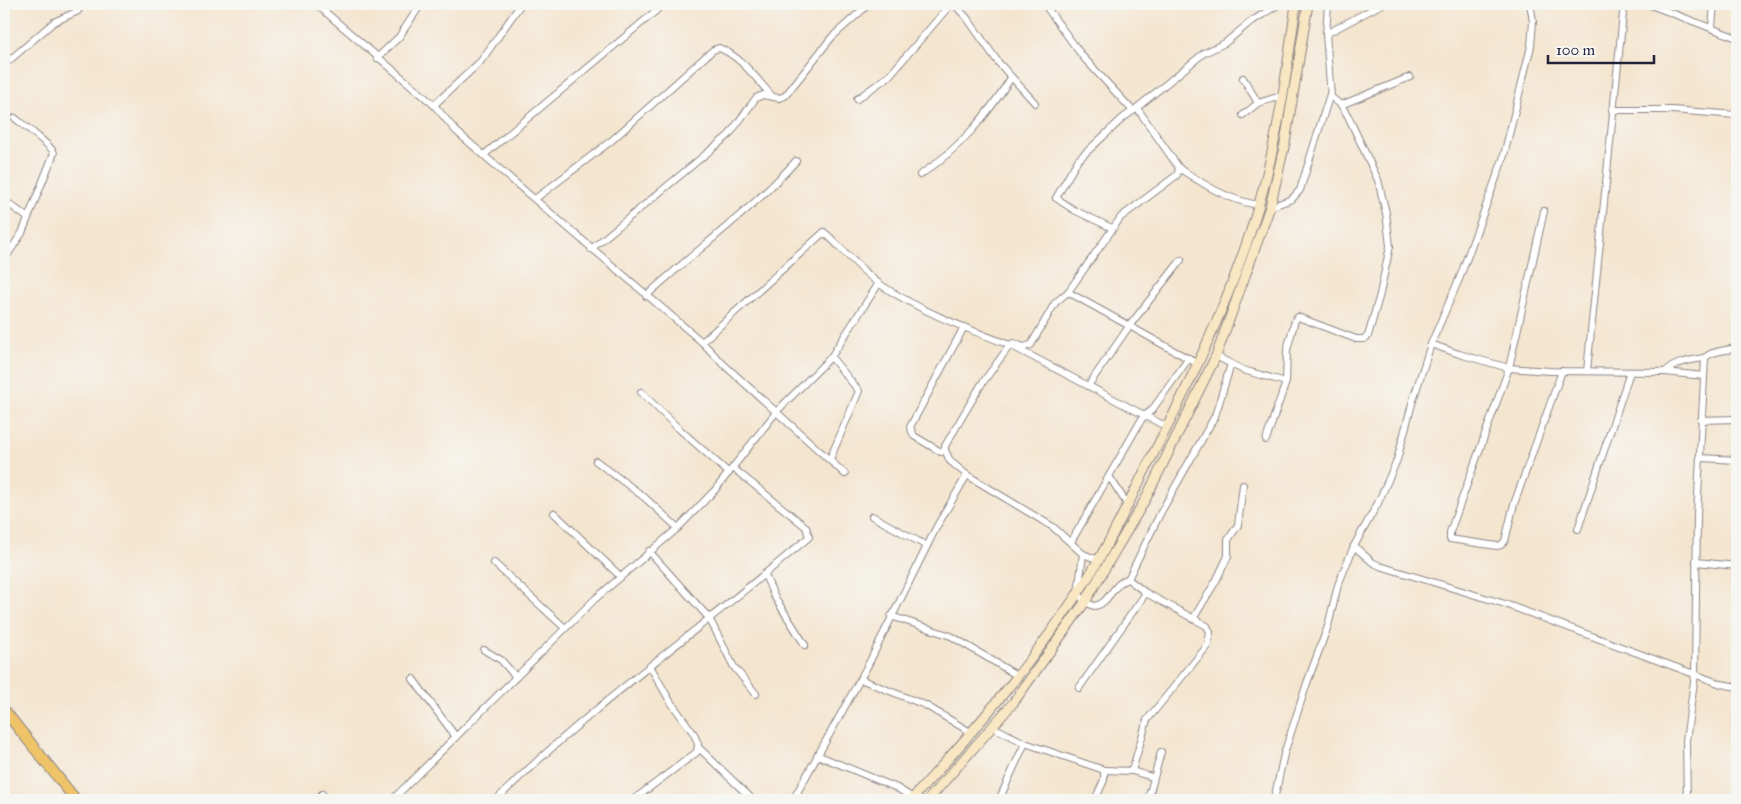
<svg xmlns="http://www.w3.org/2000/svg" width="1741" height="804" font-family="'IM FELL Great Primer',serif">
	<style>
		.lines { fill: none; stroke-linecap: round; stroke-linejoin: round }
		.street-casing { stroke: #8b8485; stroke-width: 8 }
		.secondary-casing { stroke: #8b8485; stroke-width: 11 }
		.primary-casing { stroke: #8b8485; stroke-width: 12 }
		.street { stroke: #fff; stroke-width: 6 }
		.secondary { stroke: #f9e7c3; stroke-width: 9 }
		.primary { stroke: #efc469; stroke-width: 10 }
	</style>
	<rect width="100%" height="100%" fill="#f6f6f2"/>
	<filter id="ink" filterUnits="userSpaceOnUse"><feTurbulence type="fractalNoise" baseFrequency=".02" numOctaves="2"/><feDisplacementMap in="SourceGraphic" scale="10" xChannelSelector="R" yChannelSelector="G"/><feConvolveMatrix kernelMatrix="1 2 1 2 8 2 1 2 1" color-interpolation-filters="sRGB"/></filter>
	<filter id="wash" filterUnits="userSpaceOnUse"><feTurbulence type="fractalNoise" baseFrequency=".0096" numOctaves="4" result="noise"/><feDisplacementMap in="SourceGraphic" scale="20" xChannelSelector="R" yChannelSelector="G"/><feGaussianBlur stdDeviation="1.12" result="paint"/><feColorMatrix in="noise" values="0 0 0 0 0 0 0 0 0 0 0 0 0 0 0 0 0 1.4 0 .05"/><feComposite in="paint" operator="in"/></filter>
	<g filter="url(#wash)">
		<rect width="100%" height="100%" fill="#f4e5cf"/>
	</g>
	<g filter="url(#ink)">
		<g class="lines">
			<defs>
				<g id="street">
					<path d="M316,4l118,101 22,26 70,61 176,150 19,20 124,112"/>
					<path d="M954,4l13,14 31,44 37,41"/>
					<path d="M1044,4l39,53 50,54 71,-58 21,-10 24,-20 30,-19"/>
					<path d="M1648,4l89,34"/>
					<path d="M1712,27l2,-23"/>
					<path d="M1326,34l56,-30"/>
					<path d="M377,58l22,-21 22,-33"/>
					<path d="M4,65l50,-43 24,-11"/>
					<path d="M1243,78l15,25"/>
					<path d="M857,99l32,-23 62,-72"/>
					<path d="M434,105l47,-44 40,-57"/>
					<path d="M1341,105l69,-28"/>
					<path d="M1612,110h60l65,5"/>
					<path d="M1243,115l15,-12 26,-8"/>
					<path d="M485,154l172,-144 -1,-6"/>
					<path d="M1179,168c24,16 50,33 80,37"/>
					<path d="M920,175c39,-26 66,-58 91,-97"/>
					<path d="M535,199l76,-58 102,-91 6,-2c22,8 38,32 53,48"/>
					<path d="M4,200l24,18"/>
					<path d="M1270,207l22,-8 8,-9 30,-96"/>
					<path d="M1544,211l-35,157 -59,164v7l47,7 4,-1 4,-4 9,-37 48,-133"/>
					<path d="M1112,228l-38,-18 -18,-12 22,-38 45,-42 14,-10 42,60 -2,7 -56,42 -53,75 -13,11 -24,42 -7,2 -11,-4 -3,2 157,82"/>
					<path d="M591,249l138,-114 27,-37 7,-3 16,3 6,-2 47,-59 37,-33"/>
					<path d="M4,260l18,-27 32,-80c-2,-7 -31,-28 -39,-35"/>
					<path d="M1068,292l130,72"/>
					<path d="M646,296c50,-46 105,-85 150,-135"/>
					<path d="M702,342l122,-110c19,17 37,39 57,53 41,27 84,43 129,60l-29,40 -36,61v4l5,11 17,14 86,52 30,27 16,6"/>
					<path d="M1431,344l28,10 50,14 41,3 115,1 39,4"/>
					<path d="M1216,356l27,14 43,12 -20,58"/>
					<path d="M1587,371l37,-367"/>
					<path d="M1665,372c11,-10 23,-11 38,-14 4,-1 6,-4 10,-5 8,-3 16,-3 24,-5"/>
					<path d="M1286,382l1,-32 8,-30 3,-3 58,22h8l4,-3 12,-42 10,-48 -4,-33 -8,-33 -30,-64 -7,-11 -10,-8 -5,-63 2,-30"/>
					<path d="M1088,386l42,-61 51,-65"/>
					<path d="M641,392l37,36 51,45"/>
					<path d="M1701,420l36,-1"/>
					<path d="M945,450l-4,2 -27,-16 -4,-9 54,-100"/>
					<path d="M1701,458l36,2"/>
					<path d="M830,459l29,-68 -28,-34"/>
					<path d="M596,461l48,36 34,31"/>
					<path d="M1127,504l-18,-28 34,-59 9,-7 37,-52"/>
					<path d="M554,513l66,63"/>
					<path d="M872,516l55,30"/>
					<path d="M1578,529l52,-157"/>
					<path d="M1071,542l38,-66"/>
					<path d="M1354,546l18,16 8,4 125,38 216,80 16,3"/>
					<path d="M649,551l60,67 25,49 22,27"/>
					<path d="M1083,554l-5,39 7,9 9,4c15,-1 19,-24 34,-27l18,14"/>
					<path d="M1696,562l41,4"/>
					<path d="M494,563l71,65"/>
					<path d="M765,575l9,21 31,49"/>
					<path d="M1128,579l33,-67 54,-96 16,-52"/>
					<path d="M891,616l60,20 67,40"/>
					<path d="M1193,619l23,-38 12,-25v-16l10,-15 5,-40"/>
					<path d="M484,650l17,10 15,17"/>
					<path d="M413,679l43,58"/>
					<path d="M860,679l65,26 47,28"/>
					<path d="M1079,688l67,-95 61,33 3,6 -2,13 -61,75 -15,51"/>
					<path d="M993,727l32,16"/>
					<path d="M698,747l55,53"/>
					<path d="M817,755l80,33 16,10"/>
					<path d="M1104,770l28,1 20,6"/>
					<path d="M322,794l3,6"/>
					<path d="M392,800l203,-201 83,-71 37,-38 62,-79 54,-54 48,-74"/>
					<path d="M496,800c97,-96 209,-174 313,-263l-3,-10 -73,-59"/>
					<path d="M633,800l64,-48 1,-8 -4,-10 -24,-33 -20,-35"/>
					<path d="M793,800l75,-135 69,-139 30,-51"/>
					<path d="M999,800l26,-57 79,27v10l-9,20"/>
					<path d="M1148,800l13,-48"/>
					<path d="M1274,800l10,-46 23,-71 21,-57 10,-41 16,-39 24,-43 19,-43 16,-60 18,-56 29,-67 43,-118 28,-113 2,-25 -3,-17"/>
					<path d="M1687,800l-1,-59 9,-67 2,-159 8,-157"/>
				</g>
				<g id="secondary">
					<path d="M911,800c60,-65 118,-133 167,-207 32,-47 55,-101 82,-152 38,-74 76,-157 99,-237 19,-66 28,-133 37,-200"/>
					<path d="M928,800l85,-97 72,-101 60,-102 71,-144 54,-149 15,-64 23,-139"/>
				</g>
				<path id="primary" d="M4,710l72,90"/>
			</defs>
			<!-- street casing -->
			<use href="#street" class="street-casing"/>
			<!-- secondary casing -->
			<use href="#secondary" class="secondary-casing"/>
			<!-- primary casing -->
			<use href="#primary" class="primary-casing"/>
			<!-- street -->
			<use href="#street" class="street"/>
			<!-- secondary -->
			<use href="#secondary" class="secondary"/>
			<!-- primary -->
			<use href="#primary" class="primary"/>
		</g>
	</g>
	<!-- margin -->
	<rect width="1741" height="804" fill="none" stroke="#f6f6f2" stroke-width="20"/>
	<!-- scale -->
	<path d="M1548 55v8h106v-8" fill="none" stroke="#22223b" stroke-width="2.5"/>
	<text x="1556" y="55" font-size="15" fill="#22223b" stroke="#f6f6f2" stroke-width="4" paint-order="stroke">100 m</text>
</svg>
